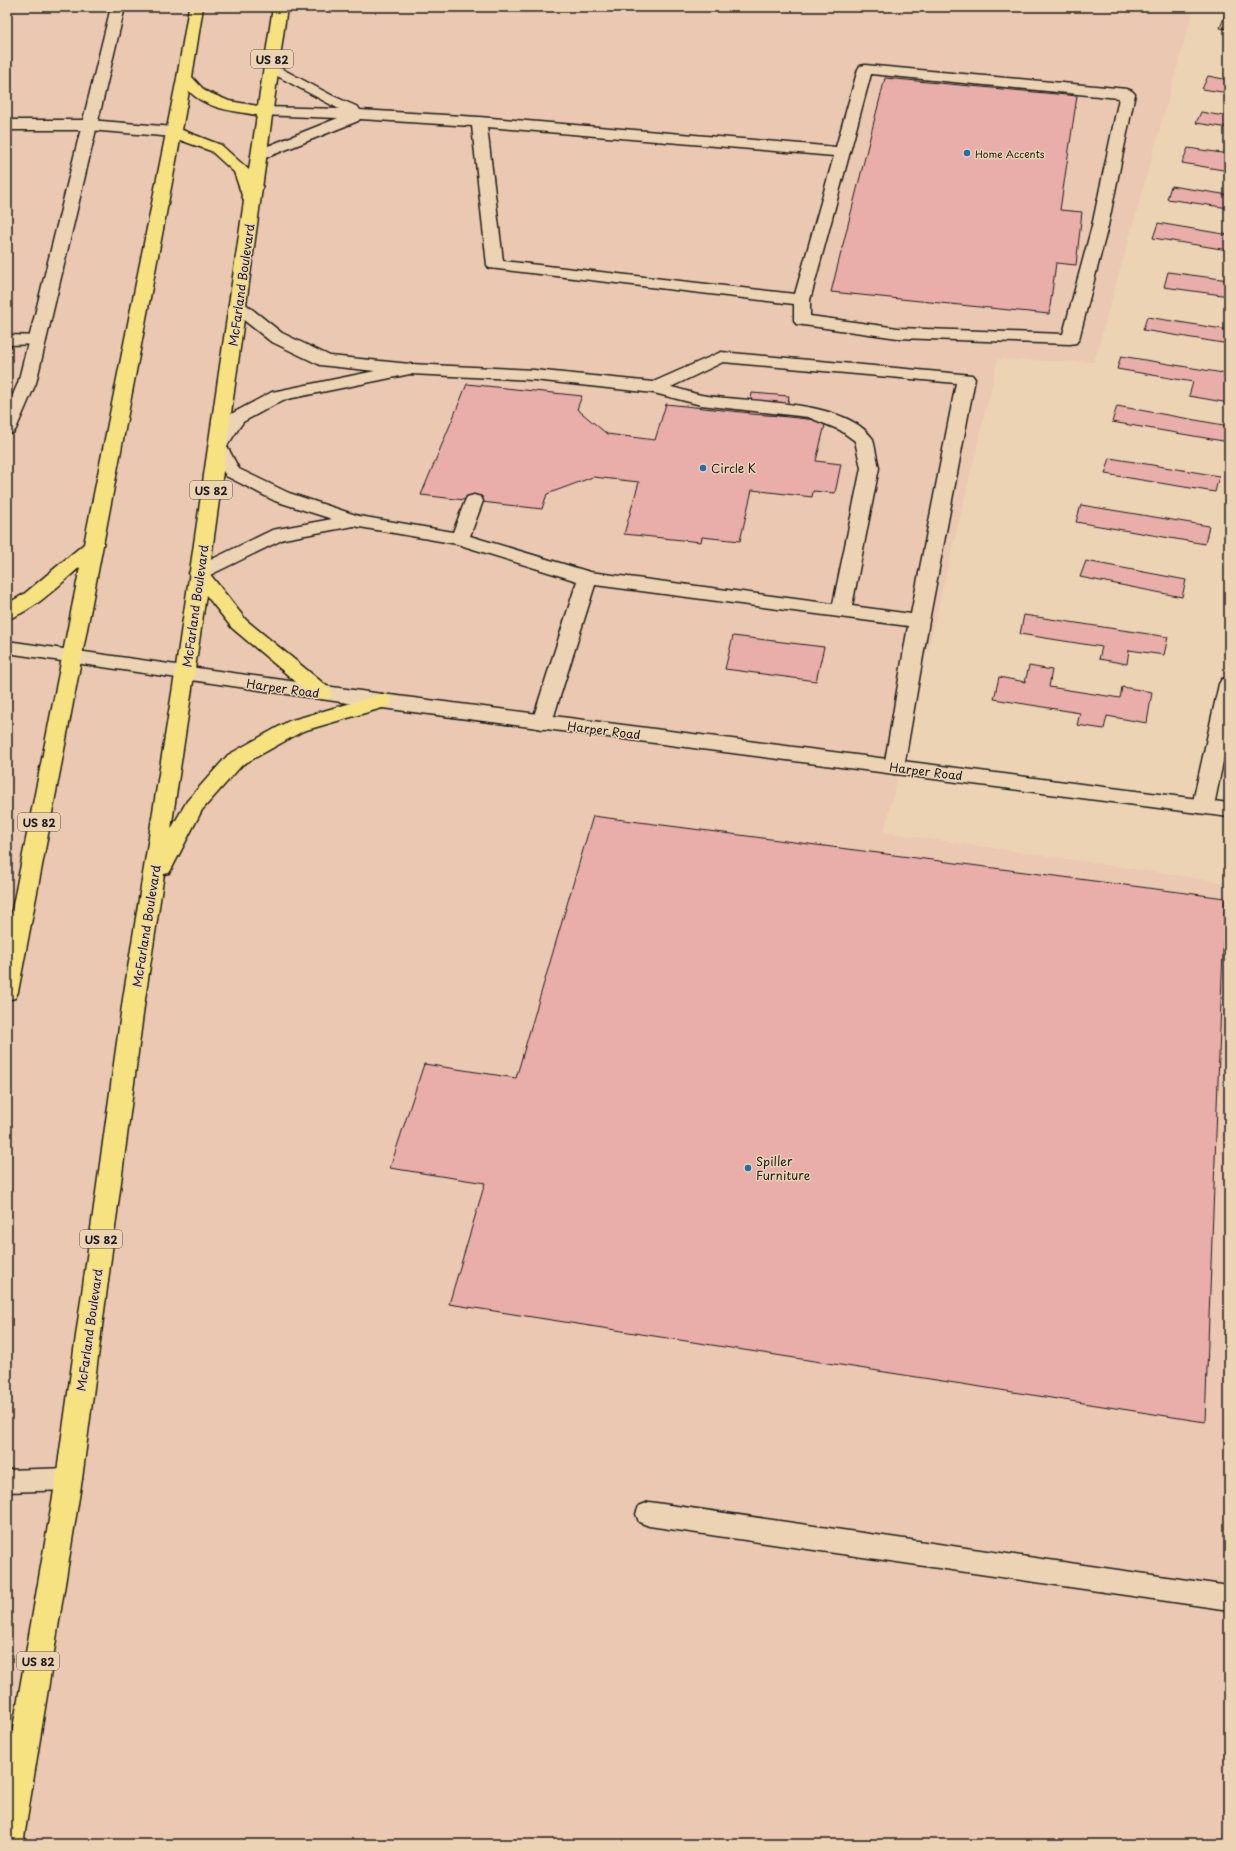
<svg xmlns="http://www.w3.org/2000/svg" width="1236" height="1851" font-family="'Playpen Sans',sans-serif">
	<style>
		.built { fill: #ebc8b1 }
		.building { fill: #e9adaa; stroke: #1c1c1c }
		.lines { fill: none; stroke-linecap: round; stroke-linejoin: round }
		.service-casing { stroke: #1c1c1c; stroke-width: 3 }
		.minor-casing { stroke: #1c1c1c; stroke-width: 3 }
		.tertiary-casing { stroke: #1c1c1c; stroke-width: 3 }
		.trunk-casing { stroke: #1c1c1c; stroke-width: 3 }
		.service { fill: #ecd3b4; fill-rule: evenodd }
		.minor { fill: #ecd3b4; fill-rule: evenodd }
		.tertiary { fill: #ecd3b4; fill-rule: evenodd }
		.trunk { fill: #f7e281; fill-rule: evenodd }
		.poi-dot { fill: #1f6fb2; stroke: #ecd3b4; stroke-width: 1.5 }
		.labels { text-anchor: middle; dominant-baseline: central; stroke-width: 3; stroke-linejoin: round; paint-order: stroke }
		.far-poi-label { font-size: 10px; fill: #1c1c1c; stroke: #ecd3b4; text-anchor: start }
		.shield { fill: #ecd3b4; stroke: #5a534a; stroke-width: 1 }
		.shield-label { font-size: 11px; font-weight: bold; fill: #1c1c1c }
		.street-label { font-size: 12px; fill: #1c1c1c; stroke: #ecd3b4 }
		.poi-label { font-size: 12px; fill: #1c1c1c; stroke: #ecd3b4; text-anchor: start }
	</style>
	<rect width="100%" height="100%" fill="#ecd3b4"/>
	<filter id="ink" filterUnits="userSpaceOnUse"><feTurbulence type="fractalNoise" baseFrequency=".025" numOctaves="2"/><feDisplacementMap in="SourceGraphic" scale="8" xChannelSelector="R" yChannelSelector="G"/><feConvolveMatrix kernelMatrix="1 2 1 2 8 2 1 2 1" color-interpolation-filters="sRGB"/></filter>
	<g filter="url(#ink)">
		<!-- built -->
		<path class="built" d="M7,7h1187l-100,355 -96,-3 -114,473 345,51v961h-1222z"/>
		<!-- building -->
		<g class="building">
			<path d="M1225,15h4v14l-9,-1z"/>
			<path d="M1208,76l21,4v13l-27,-4z"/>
			<path d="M885,78l192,18 -17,114 22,2 -6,53 -20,-2 -7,51 -218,-22z"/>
			<path d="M1201,112l28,5v11l-33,-5z"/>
			<path d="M1188,148l41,6v17l-47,-8z"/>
			<path d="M1171,186l58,9v13l-62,-9z"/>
			<path d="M1158,223l71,12v24l-4,-1 3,-8 -75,-12z"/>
			<path d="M1168,272l61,8v16l-65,-9z"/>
			<path d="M1147,317l82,13v14l-86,-14z"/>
			<path d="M1121,356l108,18v29l-40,-7 4,-14 -76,-13z"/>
			<path d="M467,384l115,12 -5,13 30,25 48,6 11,-36 160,17 -10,40 25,3 -6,29 -22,-2 -1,6 -60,-7 -12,51 -38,-4 -1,5 -77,-8 15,-52 -46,-5 -46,17 -5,15 -121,-14z"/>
			<path d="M752,393l37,3 -3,20 -37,-2z"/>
			<path d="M1117,406l112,20v16l-117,-20z"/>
			<path d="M1110,458l109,18 -4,16 -110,-18z"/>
			<path d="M1081,505l128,21 -4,18 -129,-22z"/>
			<path d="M1086,561l100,19 -4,17 -102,-20z"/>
			<path d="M1024,615l144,22 -4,18 -35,-5 -2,14 -28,-5 3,-12 -82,-13z"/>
			<path d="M733,636l91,11 -8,34 -91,-12z"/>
			<path d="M1029,666l23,4 -3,17 71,11 2,-11 30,5 -5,31 -40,-7 -3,13 -27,-4 3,-12 -86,-14 5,-22 26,5z"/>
			<path d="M593,816l632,82 -20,524 -756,-118 36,-121 -95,-15 34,-104 92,14z"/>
		</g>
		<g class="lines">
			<defs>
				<g id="service">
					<path d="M271,63l62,33 25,11 2,3 119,7 357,30 22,-78 2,-3 5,-1 262,24 5,2 3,3 -27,132 -29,113 -3,4 -6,1 -172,-6 -102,-14 -2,-4v-16l-305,-36 -2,-3 -15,-139 -112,-7 -2,2 -93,37h-12l-2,-3 2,-3 85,-34 -78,-3 -3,-3 3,-3 5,-2 74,2 -73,-39 -2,-3 2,-3zM871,74l248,24 -27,128 -29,108 -165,-6 -88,-12v-16zM487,127l347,29 -39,138 -292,-33z"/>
					<path d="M7,120h82l85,7 5,2 3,3 -3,3 -5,2 -85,-7h-82z"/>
					<path d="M237,301l6,1 39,31 48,23 80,8 124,6 119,12 68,-30 251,23 3,4 -46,242 -25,146 -3,5 -7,2 -7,-2 -3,-5 24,-141 -313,-41 -43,137 -3,5 -7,2 -7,-2 -3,-5 45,-141 -120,-37 -103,-18 -70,13 -78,38 -7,2 -7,-2 -3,-4 3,-4 80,-39 60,-11 -57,-18 -49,-25 -17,-30 22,-32 41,-22 103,-21 -55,-6 -50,-24 -39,-31 -2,-4 2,-4zM723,362l233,21 -45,231 -59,-8 27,-138 -6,-29c-28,-41 -127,-36 -172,-44 -10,-2 -20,-6 -30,-8zM410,374l124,6 120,13 47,12 107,12 32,13 15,11 6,27 -28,136 -243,-32 -120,-36 13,-35 -2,-4 -7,-2 -7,2 -2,4 -12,31 -94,-16 -70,-23 -50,-24 -12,-23 16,-24 40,-22z"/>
					<path d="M7,335l36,1 3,4 -3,4 -36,1z"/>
					<path d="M69,1468l9,3 4,8 -4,8 -9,3 -62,2v-22z"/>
					<path d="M649,1502l580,84v24l-580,-84 -10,-4 -3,-8 3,-8z"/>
				</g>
				<g id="minor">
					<path d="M111,7h14l-89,376 -20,46 -3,4 -6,1v-25l11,-26z"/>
					<path d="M1229,678v54l-15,74 -4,5 -7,2 -7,-2 -4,-5 27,-122 3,-5z"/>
				</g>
				<path id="tertiary" d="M7,641l375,53 847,109v14l-847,-109 -375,-55z"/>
				<path id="trunk" d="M189,7h14l-11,70 13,14 24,10 29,5 15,-99h14l-78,566 37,47 83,68 3,5 -3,5 -7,1 -7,-1 -83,-70 -26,-33 -35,234 16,-28 41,-46 61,-34 93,-27 7,2 3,5 -3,5 -86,25 -61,34 -40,45 -30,58 -3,5 -5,1 -19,125 -63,480 -59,365h-16v-81l49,-284 67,-480 52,-325 69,-473 -10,-29 -23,-21 -31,-11 -162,852 -3,6 -8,2v-65l73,-368c-20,17 -47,45 -73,52v-15l17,-10 60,-50 93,-466zM189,91c17,18 45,20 68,24l-8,55 -28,-25 -39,-15z"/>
			</defs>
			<!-- service casing -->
			<use href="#service" class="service-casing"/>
			<!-- minor casing -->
			<use href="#minor" class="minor-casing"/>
			<!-- tertiary casing -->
			<use href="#tertiary" class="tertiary-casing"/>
			<!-- trunk casing -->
			<use href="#trunk" class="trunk-casing"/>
			<!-- service -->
			<use href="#service" class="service"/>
			<!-- minor -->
			<use href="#minor" class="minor"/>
			<!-- tertiary -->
			<use href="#tertiary" class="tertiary"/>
			<!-- trunk -->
			<use href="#trunk" class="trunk"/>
		</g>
	</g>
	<!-- markers -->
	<g class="poi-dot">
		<circle cx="967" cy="153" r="4"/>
		<circle cx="703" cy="468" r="4"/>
		<circle cx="748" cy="1168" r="4"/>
	</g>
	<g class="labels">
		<!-- far-poi labels -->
		<g class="far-poi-label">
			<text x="975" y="153">Home Accents</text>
		</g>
		<!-- shield labels -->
		<g class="shield">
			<rect x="251" y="50" width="42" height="18" rx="3"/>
			<rect x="190" y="481" width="42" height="18" rx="3"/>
			<rect x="18" y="813" width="42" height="18" rx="3"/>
			<rect x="80" y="1230" width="42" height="18" rx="3"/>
			<rect x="17" y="1652" width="42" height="18" rx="3"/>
		</g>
		<g class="shield-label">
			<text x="272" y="59">US 82</text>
			<text x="211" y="490">US 82</text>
			<text x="39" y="822">US 82</text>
			<text x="101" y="1239">US 82</text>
			<text x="38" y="1661">US 82</text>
		</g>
		<!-- street labels -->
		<g class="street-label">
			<text transform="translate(241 285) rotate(-82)">McFarland Boulevard</text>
			<text transform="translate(195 606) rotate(-82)">McFarland Boulevard</text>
			<text transform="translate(283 688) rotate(8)">Harper Road</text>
			<text transform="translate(604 730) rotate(7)">Harper Road</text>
			<text transform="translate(926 771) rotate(7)">Harper Road</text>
			<text transform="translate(146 926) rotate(-81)">McFarland Boulevard</text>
			<text transform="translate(89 1330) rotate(-82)">McFarland Boulevard</text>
		</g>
		<!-- poi labels -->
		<g class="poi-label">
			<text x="711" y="468">Circle K</text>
			<text x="756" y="1161">Spiller<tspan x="756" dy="14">Furniture</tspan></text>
		</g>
	</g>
	<!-- margin -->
	<rect width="1236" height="1851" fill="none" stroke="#ecd3b4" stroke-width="24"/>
	<rect x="12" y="12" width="1212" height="1827" fill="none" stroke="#1c1c1c" stroke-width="1.5" filter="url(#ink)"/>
</svg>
